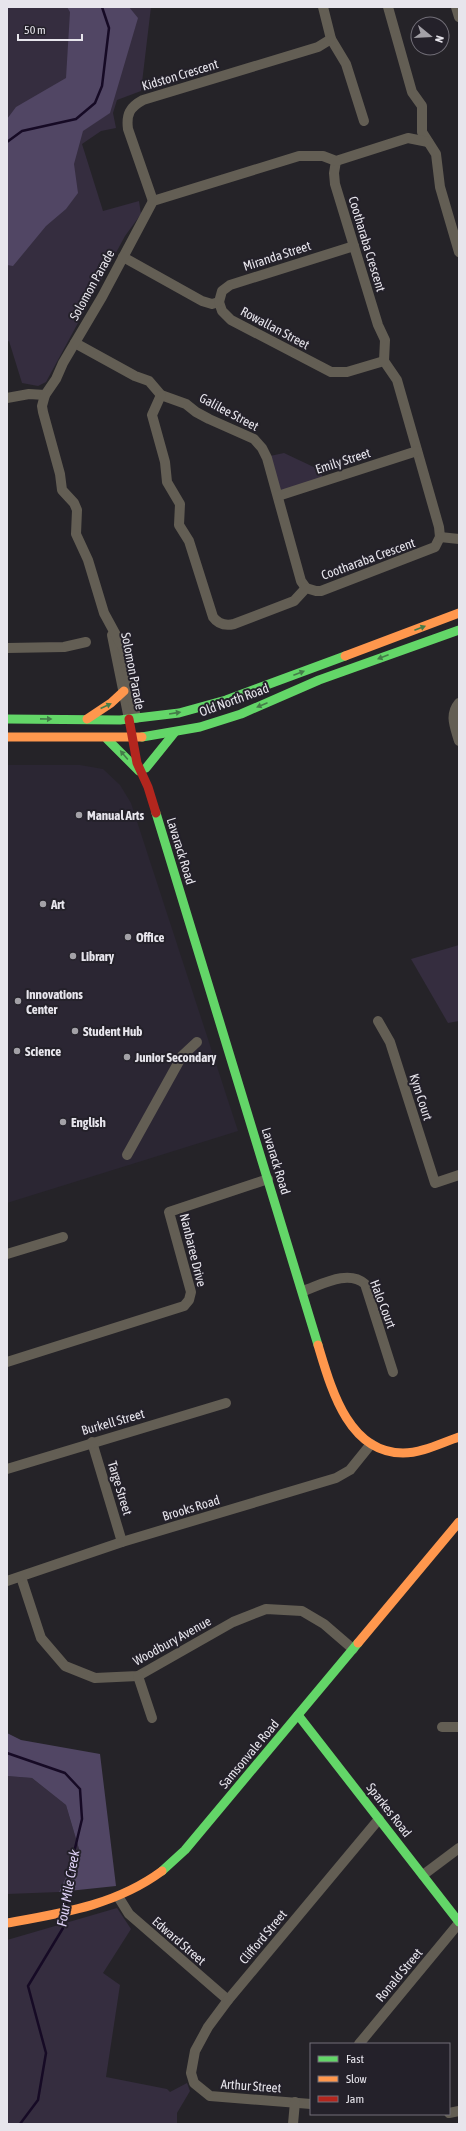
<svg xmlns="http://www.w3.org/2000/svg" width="466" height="2131" font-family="'Asap Condensed',sans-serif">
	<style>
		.built { fill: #2b2633 }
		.green { fill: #352d3f }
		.forest { fill: #514664 }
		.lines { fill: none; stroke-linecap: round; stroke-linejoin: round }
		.stream { stroke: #160a25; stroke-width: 2.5 }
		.street { stroke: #635e54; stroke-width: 10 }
		.fast { stroke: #63d668; stroke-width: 9 }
		.slow { stroke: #ff974d; stroke-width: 9 }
		.jam { stroke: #b3261e; stroke-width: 9 }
		.oneway { fill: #447c49 }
		.poi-dot { fill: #a3a1a7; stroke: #24212a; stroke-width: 1.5 }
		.labels { text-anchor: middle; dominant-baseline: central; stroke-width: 4; stroke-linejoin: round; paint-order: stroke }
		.street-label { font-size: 13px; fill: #e7e5ec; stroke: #24212a }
		.poi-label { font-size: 13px; font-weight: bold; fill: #e7e5ec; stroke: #24212a; text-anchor: start }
		.water-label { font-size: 14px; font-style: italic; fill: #dfd2f7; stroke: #24212a }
	</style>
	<rect width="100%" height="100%" fill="#252328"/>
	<!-- built -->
	<path class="built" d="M7,765h73l23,4 17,16 11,18 107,328 -231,72z"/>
	<!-- green -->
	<g class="green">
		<path d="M7,7h144l-10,84 -24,9 -4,13 3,15 -15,3 -19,13 21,67 36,-10 2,13 -16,22 -79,146 -8,4 -16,-3 -13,-42 -2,1z"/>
		<path d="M284,453l36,17 3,9 -43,14 -10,-37z"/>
		<path d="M459,945v76l-11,2 -37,-64z"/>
		<path d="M7,1776l25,2 34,27 13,44 -20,43 -52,2z"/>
		<path d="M117,1908l14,21 -28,44 17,12 -14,92 61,12 3,3 17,-9 3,8 -13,22v11h-170v-184z"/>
	</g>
	<!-- forest -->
	<g class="forest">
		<path d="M67,7h62l9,11 -28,95 -27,18 -9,33 4,29 -12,16 -20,17 -33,40 -6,-1v-146l9,-12 50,-29 4,-66z"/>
		<path d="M7,1733l14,7 79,14 16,132 -57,6 20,-43 -13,-44 -34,-27 -25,-2z"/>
	</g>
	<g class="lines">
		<!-- stream -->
		<g class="stream">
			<path d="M7,142l15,-11 54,-12 19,-16 7,-17 7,-58 -7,-21"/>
			<path d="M7,1753l58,20 15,16 2,30 -11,46 -5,42"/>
			<path d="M20,2124l18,-24 8,-47 -18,-67 35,-58 2,-12"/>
		</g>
		<!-- street -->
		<g class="street">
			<path d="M323,7l8,32 15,25 18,57"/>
			<path d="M388,7l24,85 10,14v26l14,22 4,33 19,65"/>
			<path d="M456,7l3,10"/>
			<path d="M153,201l-25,-72c-2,-15 2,-22 15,-29l175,-53 13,-8"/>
			<path d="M123,257l79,44 10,3 7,-2"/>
			<path d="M219,302l3,9 9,9 100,52h16l37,-11"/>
			<path d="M219,302l3,-11 8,-6 124,-39"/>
			<path d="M75,343l60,33 14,5 12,14 25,9 10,8 13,7 45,20 8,9 5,10 34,123 5,7"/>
			<path d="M161,395l-9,20 13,47 2,20 13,22 -1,21 10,16 24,76c5,7 12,9 21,7l60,-23 12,-13 10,3h5l114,-44 5,-10 -1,-10 -42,-147 -13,-19 1,-21 -7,-15 -43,-141 -1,-11 2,-12"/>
			<path d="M7,398l22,-4 16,1"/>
			<path d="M278,496l139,-45"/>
			<path d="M440,537l19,2"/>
			<path d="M112,635l17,84"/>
			<path d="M7,648l57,-1 22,-5"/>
			<path d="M459,703c-10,12 -4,24 0,38"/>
			<path d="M136,718l-13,-70 -19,-35 -16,-53 -12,-26 1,-24 -3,-7 -12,-13 -2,-16 -17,-62 -1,-6 3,-11 11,-16 7,-16 39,-66 51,-96 146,-45h24l13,5 72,-23 20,4"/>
			<path d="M378,1021l12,21 45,141 24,-8"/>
			<path d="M127,1155l55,-99 15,-14"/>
			<path d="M7,1254l56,-17"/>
			<path d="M303,1291c18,-6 45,-22 62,-7l28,88"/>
			<path d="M7,1362l177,-56 5,-6 2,-8 -22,-80 99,-33"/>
			<path d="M92,1442l30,100"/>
			<path d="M7,1469l219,-66"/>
			<path d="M21,1577l20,61 24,28 30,12 43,-2 95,-54 33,-13 36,2 22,13 29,25"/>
			<path d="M7,1581l115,-39 214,-64 14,-8 21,-26"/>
			<path d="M138,1676l14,42"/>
			<path d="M442,1727h17"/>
			<path d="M423,1875l36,-27"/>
			<path d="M119,1898l10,16 99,86"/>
			<path d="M359,2044l100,-121"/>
			<path d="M311,2104l-101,-8 -16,-13 -3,-10 4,-22 13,-24 20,-27 151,-181"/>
			<path d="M449,2113l10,-2"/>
			<path d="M293,2124l2,-22"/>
		</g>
		<!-- fast -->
		<g class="fast">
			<path d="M7,719l113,1 59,-7 47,-13 119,-44"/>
			<path d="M142,737l58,-10 41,-13 78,-34 140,-50"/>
			<path d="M107,739l32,32"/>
			<path d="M146,768l29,-36"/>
			<path d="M156,813l162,532"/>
			<path d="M298,1715l161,207"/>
			<path d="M162,1871l23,-21 173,-207"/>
		</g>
		<!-- slow -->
		<g class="slow">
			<path d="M345,656l114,-43"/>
			<path d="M87,719l24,-16 13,-12"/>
			<path d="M7,737h135"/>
			<path d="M318,1345c13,43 30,108 85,108 19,0 38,-10 56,-16"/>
			<path d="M358,1643l101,-121"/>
			<path d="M7,1923c56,-10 109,-18 155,-52"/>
		</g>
		<!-- jam -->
		<path class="jam" d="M129,719l8,44 11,24 8,26"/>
	</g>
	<!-- one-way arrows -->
	<defs><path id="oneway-solid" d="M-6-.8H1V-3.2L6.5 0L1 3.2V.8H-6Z"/></defs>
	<g class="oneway">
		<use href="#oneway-solid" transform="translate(420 628) rotate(-21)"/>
		<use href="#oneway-solid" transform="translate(383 657) rotate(159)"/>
		<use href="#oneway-solid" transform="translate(299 673) rotate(-21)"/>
		<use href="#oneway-solid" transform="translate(262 705) rotate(157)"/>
		<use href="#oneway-solid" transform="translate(106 706) rotate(-25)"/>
		<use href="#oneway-solid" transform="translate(175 713) rotate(-9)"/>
		<use href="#oneway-solid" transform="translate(46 719) rotate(1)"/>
		<use href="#oneway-solid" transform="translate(124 755) rotate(-130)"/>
	</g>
	<!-- markers -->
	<g class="poi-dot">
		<circle cx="79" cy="815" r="4"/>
		<circle cx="43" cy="904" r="4"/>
		<circle cx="128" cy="937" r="4"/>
		<circle cx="73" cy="956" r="4"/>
		<circle cx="18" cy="1001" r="4"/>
		<circle cx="75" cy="1031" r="4"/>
		<circle cx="17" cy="1051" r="4"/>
		<circle cx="127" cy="1057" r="4"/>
		<circle cx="63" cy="1122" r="4"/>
	</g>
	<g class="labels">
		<!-- street labels -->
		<g class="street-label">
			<text transform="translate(180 75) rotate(-17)">Kidston Crescent</text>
			<text transform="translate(367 244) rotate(73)">Cootharaba Crescent</text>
			<text transform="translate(277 256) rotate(-18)">Miranda Street</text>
			<text transform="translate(92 285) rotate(-61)">Solomon Parade</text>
			<text transform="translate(275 328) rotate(28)">Rowallan Street</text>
			<text transform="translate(229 412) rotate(28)">Galilee Street</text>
			<text transform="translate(343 461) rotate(-18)">Emily Street</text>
			<text transform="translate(368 559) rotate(-20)">Cootharaba Crescent</text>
			<text transform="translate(133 671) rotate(79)">Solomon Parade</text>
			<text transform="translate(234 700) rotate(-20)">Old North Road</text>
			<text transform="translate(181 851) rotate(73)">Lavarack Road</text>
			<text transform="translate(421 1097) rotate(72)">Kym Court</text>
			<text transform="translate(276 1161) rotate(73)">Lavarack Road</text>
			<text transform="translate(193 1250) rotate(76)">Nanbaree Drive</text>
			<text transform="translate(383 1304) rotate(69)">Halo Court</text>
			<text transform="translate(113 1422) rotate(-16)">Burkell Street</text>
			<text transform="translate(120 1488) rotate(73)">Targe Street</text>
			<text transform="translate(191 1508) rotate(-17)">Brooks Road</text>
			<text transform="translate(172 1641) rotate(-29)">Woodbury Avenue</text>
			<text transform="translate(249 1754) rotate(-50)">Samsonvale Road</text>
			<text transform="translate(389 1810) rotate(52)">Sparkes Road</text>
			<text transform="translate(263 1937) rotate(-50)">Clifford Street</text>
			<text transform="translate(179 1941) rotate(41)">Edward Street</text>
			<text transform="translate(399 1975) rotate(-50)">Ronald Street</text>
			<text transform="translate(251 2086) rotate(4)">Arthur Street</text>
		</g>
		<!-- poi labels -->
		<g class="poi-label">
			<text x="87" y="815">Manual Arts</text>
			<text x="51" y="904">Art</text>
			<text x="136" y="937">Office</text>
			<text x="81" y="956">Library</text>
			<text x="26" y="994">Innovations<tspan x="26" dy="15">Center</tspan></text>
			<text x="83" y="1031">Student Hub</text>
			<text x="25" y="1051">Science</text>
			<text x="135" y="1057">Junior Secondary</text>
			<text x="71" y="1122">English</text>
		</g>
		<!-- water labels -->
		<g class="water-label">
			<text transform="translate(68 1888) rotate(-80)">Four Mile Creek</text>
		</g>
	</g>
	<!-- border -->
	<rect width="466" height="2131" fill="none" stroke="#e7e5ec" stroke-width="16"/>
	<!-- legend -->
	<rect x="310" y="2043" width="140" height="72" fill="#24212a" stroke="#726f78"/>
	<rect x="318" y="2056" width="20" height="6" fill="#63d668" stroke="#726f78"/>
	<text x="346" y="2063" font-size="12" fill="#e7e5ec">Fast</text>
	<rect x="318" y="2076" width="20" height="6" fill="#ff974d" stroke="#726f78"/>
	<text x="346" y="2083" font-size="12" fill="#e7e5ec">Slow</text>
	<rect x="318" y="2096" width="20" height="6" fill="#b3261e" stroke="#726f78"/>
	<text x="346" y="2103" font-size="12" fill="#e7e5ec">Jam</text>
	<!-- north arrow -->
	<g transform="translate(430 36) rotate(108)"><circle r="19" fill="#24212a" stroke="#726f78"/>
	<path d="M0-3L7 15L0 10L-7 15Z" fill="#a3a1a7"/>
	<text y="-6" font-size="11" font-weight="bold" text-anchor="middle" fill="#e7e5ec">N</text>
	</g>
	<!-- scale -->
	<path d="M18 34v6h64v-6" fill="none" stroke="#e7e5ec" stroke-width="2"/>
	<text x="24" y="34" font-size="12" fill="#e7e5ec" stroke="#24212a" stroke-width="3" paint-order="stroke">50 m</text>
</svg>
